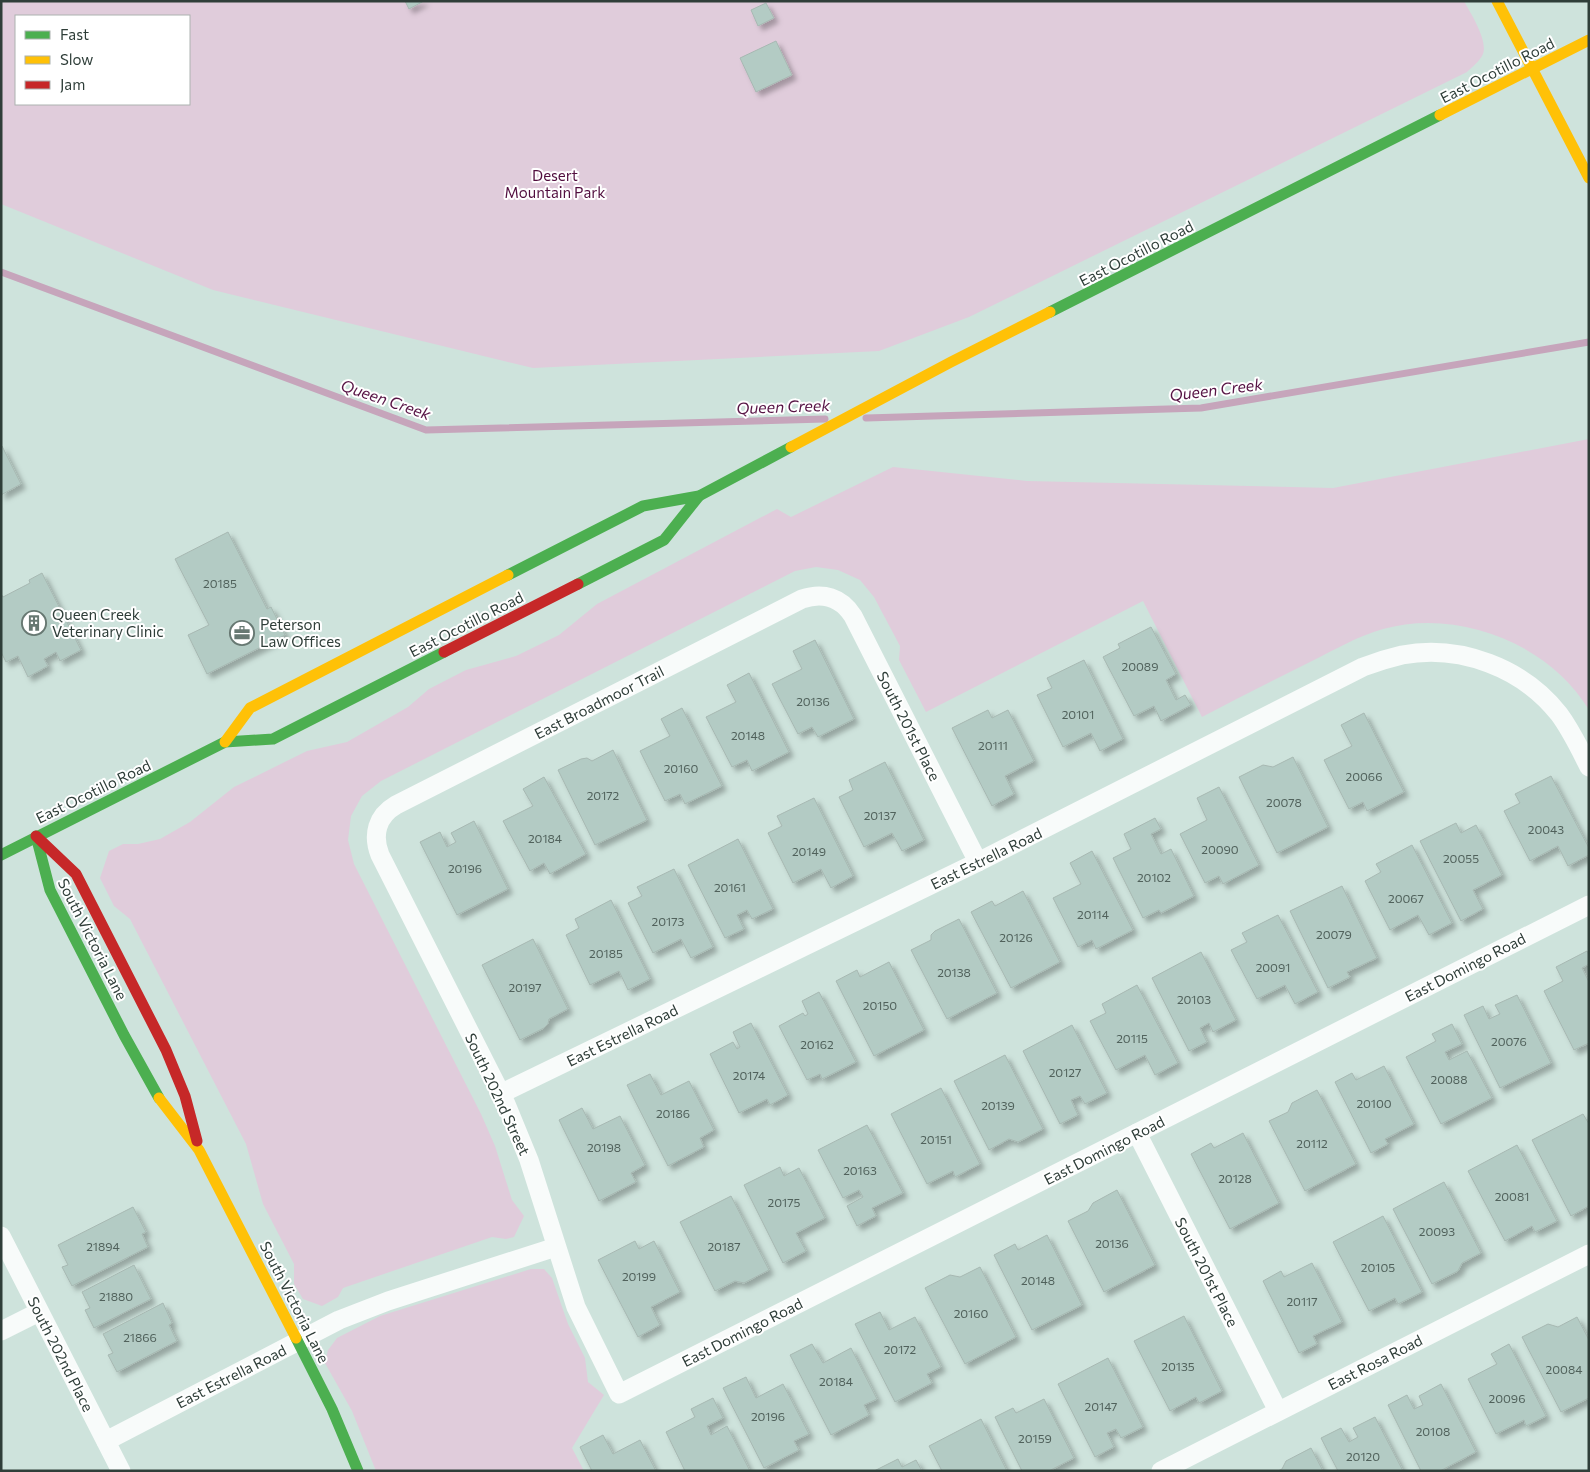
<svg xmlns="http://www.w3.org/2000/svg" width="1590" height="1472" font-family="Commissioner,sans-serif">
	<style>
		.green { fill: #e0ccdb; fill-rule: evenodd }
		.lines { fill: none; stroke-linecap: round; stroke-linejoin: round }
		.stream { stroke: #c6a5bb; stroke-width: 7 }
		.building { fill: #b3cbc4; stroke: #a7b8b2; filter: url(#shadow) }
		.street { stroke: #f8fbfa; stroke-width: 19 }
		.fast { stroke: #4caf50; stroke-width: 11 }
		.slow { stroke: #ffc107; stroke-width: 11 }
		.jam { stroke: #c62828; stroke-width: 11 }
		.labels { text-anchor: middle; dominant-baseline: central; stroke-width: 4; stroke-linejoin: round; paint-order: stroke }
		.number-label { font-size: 12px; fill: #51625c }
		.street-label { font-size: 15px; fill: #2f3e39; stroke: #fff }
		.park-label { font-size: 15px; fill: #510d3e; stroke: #fff }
		.poi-label { font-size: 15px; fill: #2f3e39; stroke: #fff; text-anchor: start }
		.water-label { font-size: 16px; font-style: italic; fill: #571445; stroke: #fff }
	</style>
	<defs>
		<filter id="shadow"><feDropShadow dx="4.5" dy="4.5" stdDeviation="2.5" flood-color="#0004"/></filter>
	</defs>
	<rect width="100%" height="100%" fill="#cee3dc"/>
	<!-- green -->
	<g class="green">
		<path d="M1,1h1463c7,13 24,39 19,53 -3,7 -11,13 -16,18l-498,245 -90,34 -346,17 -320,-78 -212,-86zM16,16h173v88h-173z"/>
		<path d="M1589,439v271c-40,-67 -132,-102 -206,-81 -25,7 -49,21 -73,33 -36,18 -72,36 -108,55l-59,-116 -217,111 -27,-52 1,-14 -26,-49 -14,-17 -22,-10 -22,-3 -21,4 -414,210 -19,15 -11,20 -3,24 6,24 127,250 14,32 17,54 12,16 -10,21 -8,2 -14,-2 -149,51 -5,9 -16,9 -19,-7 -9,-15v-20l-31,-60 -17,-60 -116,-225 -16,-13 -14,-28 9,-27 14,-7h15l22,-5 30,-17 44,-35 73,-36 40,-9 61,-35 21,-18 37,-19 50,-14 43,-21 38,-31 180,-95 14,8 102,-50 134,14 306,7z"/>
		<path d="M531,1269h13l8,9 16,46 17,34 3,24 16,13 -32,53 12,23h-208l-24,-60 -27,-48 3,-13 9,-12 43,-22z"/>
	</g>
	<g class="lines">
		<!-- stream -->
		<g class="stream">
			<path d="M1,272l425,158 399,-11"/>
			<path d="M866,418l335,-10 388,-66"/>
		</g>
	</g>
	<!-- building -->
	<g class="building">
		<path d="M405,1h19l-15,8z"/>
		<path d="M766,3l8,15 -16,8 -7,-16z"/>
		<path d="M776,41l16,34 -36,17 -16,-34z"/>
		<path d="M2,446l19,38 -20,11v-48z"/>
		<path d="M228,532l39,77 4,-2 14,28 -78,39 -19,-39 21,-10 -34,-66z"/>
		<path d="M42,573l39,77 -21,11 -4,-9 -12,7 4,7 -20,11 -10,-21 -12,6 -5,-10v-58l2,3 27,-14 -1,-3z"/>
		<path d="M1151,627l25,47 -10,6 10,20 9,-5 6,10 -30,16 -7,-15 -20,10 -31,-59 17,-9 -2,-4z"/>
		<path d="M815,640l39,79 -36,18 -6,-10 -14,7 -26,-50 30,-15 -9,-18z"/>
		<path d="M1084,660l39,79 -23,12 -9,-18 -28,14 -26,-52 15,-7 -5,-10z"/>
		<path d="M749,673l40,79 -37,19 -5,-11 -15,7 -26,-50 30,-15 -9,-17z"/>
		<path d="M682,708l40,78 -37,18 -5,-10 -15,7 -25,-50 30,-15 -9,-17z"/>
		<path d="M988,710l4,8 16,-8 26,51 -29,15 9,18 -22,12 -40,-78z"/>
		<path d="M1364,713l40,79 -37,19 -4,-9 -14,7 -25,-49 28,-14 -11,-21z"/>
		<path d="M613,750l34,70 -52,25 -37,-75 23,-11 6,-1 5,3z"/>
		<path d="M1293,757l35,70 -51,26 -38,-76 24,-12 10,2z"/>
		<path d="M885,762l39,78 -22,11 -10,-18 -28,14 -25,-50 14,-7 -4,-10z"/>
		<path d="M1551,776l38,72v7l-21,11 -10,-20 -28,15 -26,-50 16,-8 -5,-9z"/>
		<path d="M544,777l42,77 -36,20 -6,-11 -14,8 -27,-50 30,-15 -10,-17z"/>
		<path d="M1219,787l40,78 -36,19 -4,-8 -14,7 -25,-49 27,-14 -10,-22z"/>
		<path d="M814,798l39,78 -22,12 -10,-19 -28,14 -25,-50 14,-7 -5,-10z"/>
		<path d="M1155,818l6,11 -10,5 10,20 10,-5 23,47 -33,17 -2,-3 -16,8 -30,-60 18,-9 -7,-15z"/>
		<path d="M474,821l34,68 -51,26 -37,-73 20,-10 7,15 9,-5 -5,-9z"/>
		<path d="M1456,823l5,10 15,-8 26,50 -29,15 10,19 -22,12 -41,-80z"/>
		<path d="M738,839l35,70 -21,10 -5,-9 -10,5 7,14 -19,9 -37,-73z"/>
		<path d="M1412,845l40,78 -23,12 -11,-20 -28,15 -25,-49 16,-9 -5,-8z"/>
		<path d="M1092,851l41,79 -37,19 -4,-9 -14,7 -25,-49 28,-14 -11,-21z"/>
		<path d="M674,869l39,78 -22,11 -10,-19 -28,14 -25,-50 14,-7 -5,-9z"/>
		<path d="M1342,886l35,72 -30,14 3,5 -22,11 -38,-77z"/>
		<path d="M1023,891l37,71 -49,26 -40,-76 21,-11 3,5z"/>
		<path d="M611,900l39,79 -22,11 -9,-19 -29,14 -24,-50 13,-7 -4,-9z"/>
		<path d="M1278,915l40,77 -23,12 -10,-19 -28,14 -26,-49 16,-8 -5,-9z"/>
		<path d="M959,919l38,74 -50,26 -36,-69 20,-10v-5l4,-4z"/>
		<path d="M533,939l35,70 -19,10 -1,5 -4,4 -24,12 -38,-75z"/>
		<path d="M1587,951l2,4v9l-7,4 7,14v61l-15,7 -30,-59 19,-10 -7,-14z"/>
		<path d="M1201,952l35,68 -23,12 -4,-9 -9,5 7,14 -18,9 -37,-73z"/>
		<path d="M889,962l35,68 -50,26 -38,-75 21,-11 3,7z"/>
		<path d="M1137,985l41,78 -23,12 -10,-20 -29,15 -26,-49 16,-8 -4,-9z"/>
		<path d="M819,992l37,70 -34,17 -2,-5 -13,6 -28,-54 24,-13 2,3 3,-2 -6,-13z"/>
		<path d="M1517,995l34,68 -51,25 -36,-73 19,-9 6,13 11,-5 -5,-9z"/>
		<path d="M751,1023l37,72 -18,10 -3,-6 -28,14 -29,-59 23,-12 4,7 3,-2 -7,-15z"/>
		<path d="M1452,1024l10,20 -17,8 4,8 18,-9 25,47 -51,26 -35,-67 30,-16 -4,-7z"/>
		<path d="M1072,1025l35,68 -22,11 -5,-8 -9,4 7,15 -18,9 -37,-73z"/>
		<path d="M1005,1055l38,74 -25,13 -9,-3 -20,11 -35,-69z"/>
		<path d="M1384,1066l30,58 -29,15 3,5 -17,9 -36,-71 17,-9 4,7z"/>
		<path d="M650,1074l11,21 28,-14 25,49 -14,8 4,9 -36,19 -41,-81z"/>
		<path d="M941,1088l39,76 -25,13 -2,-6 -26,13 -36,-70z"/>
		<path d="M1317,1090l39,74 -51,27 -36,-70 19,-9 4,-9z"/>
		<path d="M582,1108l11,21 27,-13 25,49 -14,8 5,9 -37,19 -40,-81z"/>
		<path d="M1583,1114l6,10v82l-18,10 -39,-76z"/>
		<path d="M867,1125l36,68 -31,15 4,8 -19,10 -10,-20 16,-9 -4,-7 -16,8 -25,-48z"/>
		<path d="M1243,1133l36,70 -49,26 -39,-75 20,-11 3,5z"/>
		<path d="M1517,1145l40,76 -22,11 -3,-6 -27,15 -37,-70z"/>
		<path d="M780,1167l4,9 15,-8 26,50 -29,15 10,18 -23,12 -39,-78z"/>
		<path d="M1444,1182l37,71 -19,10 -4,8 -26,13 -39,-75z"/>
		<path d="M1117,1190l38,75 -51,27 -36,-71 20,-10 5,-8z"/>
		<path d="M731,1196l38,74 -25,13 -9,-2 -20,10 -35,-69z"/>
		<path d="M133,1207l13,25 -4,2 6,13 -76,39 -10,-19 6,-2 -10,-20z"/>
		<path d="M1383,1216l39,76 -24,12 -3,-6 -26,13 -36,-69z"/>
		<path d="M1047,1235l35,70 -50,25 -38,-75 21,-11 3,6z"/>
		<path d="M635,1241l4,8 15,-8 26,51 -29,15 9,18 -22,12 -40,-77z"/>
		<path d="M1312,1263l30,59 -29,14 4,8 -18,9 -36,-72 18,-10 3,6z"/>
		<path d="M134,1265l17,34 -57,29 -9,-18 5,-2 -8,-16z"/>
		<path d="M980,1267l36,70 -51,27 -40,-76 25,-13 10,2z"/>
		<path d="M163,1303l9,20 -3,2 8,16 -60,31 -9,-17 5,-2 -10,-19z"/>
		<path d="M880,1312l9,18 26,-13 26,50 -14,7 5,9 -37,19 -40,-78z"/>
		<path d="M1184,1316l38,75 -23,12 -3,-6 -26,14 -36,-70z"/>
		<path d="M1577,1317l12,23v58l-28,14 -39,-75 26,-13 10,3z"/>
		<path d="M812,1344l11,19 28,-15 26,51 -13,6 5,10 -38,20 -41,-80z"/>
		<path d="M1509,1344l37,72 -20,10 -2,-6 -28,14 -28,-55 29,-15 -6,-10z"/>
		<path d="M1108,1358l35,69 -22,11 -5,-9 -9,4 7,14 -19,10 -37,-73z"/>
		<path d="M746,1377l10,21 27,-14 26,50 -15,7 5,9 -35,18 -41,-80z"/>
		<path d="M1441,1384l35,68 -36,19h-19l-33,-66 19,-10 7,14 9,-4 -4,-9z"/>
		<path d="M713,1398l10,20 -16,8 4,9 16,-9 23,45h-65l-19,-39 29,-15 -4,-8z"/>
		<path d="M1044,1399l30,59 -25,13h-27l-27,-54 18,-9 3,5z"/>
		<path d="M1375,1417l28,54h-65l-17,-33 20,-10 8,14 9,-5 -5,-9z"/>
		<path d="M981,1419l26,52h-65l-13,-25z"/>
		<path d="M603,1435l10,19 27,-14 16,31h-64l-12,-24z"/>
		<path d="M1311,1448l12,23h-45l4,-2 4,-8z"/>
		<path d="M898,1459l4,8 14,-7 6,11h-48z"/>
	</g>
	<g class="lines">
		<!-- street -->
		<g class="street">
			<path d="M978,862l-125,-246c-12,-19 -30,-24 -51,-17l-406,206c-19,11 -24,30 -16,50l126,249 23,56 47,147 43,87 970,-489"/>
			<path d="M500,1094l478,-232 385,-195c13,-5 26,-9 39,-12 58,-11 121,13 157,59 12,16 21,35 30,53"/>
			<path d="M1137,1133l141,278"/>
			<path d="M1,1236l120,235"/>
			<path d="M1,1331l38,-19"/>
			<path d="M106,1441l233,-121 49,-19 168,-54"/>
			<path d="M1161,1471l428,-217"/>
		</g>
		<!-- fast -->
		<g class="fast">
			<path d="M1050,312l390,-197"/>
			<path d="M508,575l135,-69 56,-10 92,-49"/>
			<path d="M578,584l86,-44 35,-44"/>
			<path d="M36,836l14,54 74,145 35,63"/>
			<path d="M1,855l224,-113 48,-3 171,-87"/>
			<path d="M296,1338l36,71 26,62"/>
		</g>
		<!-- slow -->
		<g class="slow">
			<path d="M1497,1l92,177"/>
			<path d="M1440,115l149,-75"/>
			<path d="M791,447l160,-85 99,-50"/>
			<path d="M225,742l25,-34 258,-133"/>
			<path d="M159,1098l40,52 97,188"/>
		</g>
		<!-- jam -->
		<g class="jam">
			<path d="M444,652l134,-68"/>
			<path d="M36,836l40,38 90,176 19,46 12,45"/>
		</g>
	</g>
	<!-- icons -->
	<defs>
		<symbol id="building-ring" viewBox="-11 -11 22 22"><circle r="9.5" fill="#fff" stroke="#677872" stroke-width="1.5"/><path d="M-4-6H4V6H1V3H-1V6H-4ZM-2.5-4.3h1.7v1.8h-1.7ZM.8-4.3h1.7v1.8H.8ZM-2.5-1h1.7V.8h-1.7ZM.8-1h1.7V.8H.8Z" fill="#677872"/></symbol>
		<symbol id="office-ring" viewBox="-11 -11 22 22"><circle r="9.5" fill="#fff" stroke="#677872" stroke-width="1.5"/><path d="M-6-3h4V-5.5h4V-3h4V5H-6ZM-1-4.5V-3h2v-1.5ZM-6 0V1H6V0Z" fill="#677872"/></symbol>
	</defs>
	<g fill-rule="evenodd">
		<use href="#building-ring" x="20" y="609" width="28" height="28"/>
		<use href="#office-ring" x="228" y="619" width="28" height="28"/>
	</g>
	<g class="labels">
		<!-- number labels -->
		<g class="number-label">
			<text x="220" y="583">20185</text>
			<text x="1140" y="666">20089</text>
			<text x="813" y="701">20136</text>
			<text x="1078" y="714">20101</text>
			<text x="748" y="735">20148</text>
			<text x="993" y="745">20111</text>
			<text x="681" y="768">20160</text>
			<text x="1364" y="776">20066</text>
			<text x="603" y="795">20172</text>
			<text x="1284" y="802">20078</text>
			<text x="880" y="815">20137</text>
			<text x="1546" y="829">20043</text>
			<text x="545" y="838">20184</text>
			<text x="1220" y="849">20090</text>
			<text x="809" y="851">20149</text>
			<text x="1461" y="858">20055</text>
			<text x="465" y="868">20196</text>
			<text x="1154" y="877">20102</text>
			<text x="730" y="887">20161</text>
			<text x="1406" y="898">20067</text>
			<text x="1093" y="914">20114</text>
			<text x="668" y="921">20173</text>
			<text x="1334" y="934">20079</text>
			<text x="1016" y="937">20126</text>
			<text x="606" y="953">20185</text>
			<text x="1273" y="967">20091</text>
			<text x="954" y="972">20138</text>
			<text x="525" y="987">20197</text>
			<text x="1194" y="999">20103</text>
			<text x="880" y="1005">20150</text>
			<text x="1132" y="1038">20115</text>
			<text x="1509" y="1041">20076</text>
			<text x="817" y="1044">20162</text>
			<text x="1065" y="1072">20127</text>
			<text x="749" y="1075">20174</text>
			<text x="1449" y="1079">20088</text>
			<text x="1374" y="1103">20100</text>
			<text x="998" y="1105">20139</text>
			<text x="673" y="1113">20186</text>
			<text x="936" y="1139">20151</text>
			<text x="1312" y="1143">20112</text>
			<text x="604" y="1147">20198</text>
			<text x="860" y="1170">20163</text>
			<text x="1235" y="1178">20128</text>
			<text x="1512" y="1196">20081</text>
			<text x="784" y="1202">20175</text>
			<text x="1437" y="1231">20093</text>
			<text x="1112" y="1243">20136</text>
			<text x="103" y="1246">21894</text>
			<text x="724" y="1246">20187</text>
			<text x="1378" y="1267">20105</text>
			<text x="639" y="1276">20199</text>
			<text x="1038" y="1280">20148</text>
			<text x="116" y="1296">21880</text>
			<text x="1302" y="1301">20117</text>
			<text x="971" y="1313">20160</text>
			<text x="140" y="1337">21866</text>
			<text x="900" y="1349">20172</text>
			<text x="1178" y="1366">20135</text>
			<text x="1564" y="1369">20084</text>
			<text x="836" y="1381">20184</text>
			<text x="1507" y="1398">20096</text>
			<text x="1101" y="1406">20147</text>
			<text x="768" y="1416">20196</text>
			<text x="1433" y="1431">20108</text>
			<text x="1035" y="1438">20159</text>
			<text x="1363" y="1456">20120</text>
		</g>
		<!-- street labels -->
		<g class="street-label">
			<text transform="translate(1497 70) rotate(-27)">East Ocotillo Road</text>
			<text transform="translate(1136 253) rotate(-27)">East Ocotillo Road</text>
			<text transform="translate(466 624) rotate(-27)">East Ocotillo Road</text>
			<text transform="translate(599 702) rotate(-27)">East Broadmoor Trail</text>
			<text transform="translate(909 726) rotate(63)">South 201st Place</text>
			<text transform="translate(93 791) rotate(-26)">East Ocotillo Road</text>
			<text transform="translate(986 858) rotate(-26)">East Estrella Road</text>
			<text transform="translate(93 939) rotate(63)">South Victoria Lane</text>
			<text transform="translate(1465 967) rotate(-27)">East Domingo Road</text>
			<text transform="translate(622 1035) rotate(-26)">East Estrella Road</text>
			<text transform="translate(498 1094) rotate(65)">South 202nd Street</text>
			<text transform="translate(1104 1150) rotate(-27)">East Domingo Road</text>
			<text transform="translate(1207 1272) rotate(63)">South 201st Place</text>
			<text transform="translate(295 1302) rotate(63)">South Victoria Lane</text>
			<text transform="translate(742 1332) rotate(-27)">East Domingo Road</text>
			<text transform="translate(61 1354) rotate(63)">South 202nd Place</text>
			<text transform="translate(1375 1362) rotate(-27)">East Rosa Road</text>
			<text transform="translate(231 1376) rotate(-27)">East Estrella Road</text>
		</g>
		<!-- park labels -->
		<g class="park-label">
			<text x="555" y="175">Desert<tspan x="555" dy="17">Mountain Park</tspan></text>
		</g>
		<!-- poi labels -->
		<g class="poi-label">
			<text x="52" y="614">Queen Creek<tspan x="52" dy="17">Veterinary Clinic</tspan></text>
			<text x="260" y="624">Peterson<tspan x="260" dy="17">Law Offices</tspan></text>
		</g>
		<!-- water labels -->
		<g class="water-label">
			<text transform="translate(1216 389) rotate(-7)">Queen Creek</text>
			<text transform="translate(386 399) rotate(19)">Queen Creek</text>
			<text transform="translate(783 406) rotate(-2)">Queen Creek</text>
		</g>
	</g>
	<!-- border -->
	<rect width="1590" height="1472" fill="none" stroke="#2f3e39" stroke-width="5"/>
	<!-- legend -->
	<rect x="15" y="15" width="175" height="90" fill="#ffffff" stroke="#acb2b0"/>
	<rect x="25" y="31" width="25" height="8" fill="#4caf50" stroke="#acb2b0"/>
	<text x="60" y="40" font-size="15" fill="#2f3e39">Fast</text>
	<rect x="25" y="56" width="25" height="8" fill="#ffc107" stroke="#acb2b0"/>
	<text x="60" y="65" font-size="15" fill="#2f3e39">Slow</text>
	<rect x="25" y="81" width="25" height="8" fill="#c62828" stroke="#acb2b0"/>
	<text x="60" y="90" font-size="15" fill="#2f3e39">Jam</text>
</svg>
